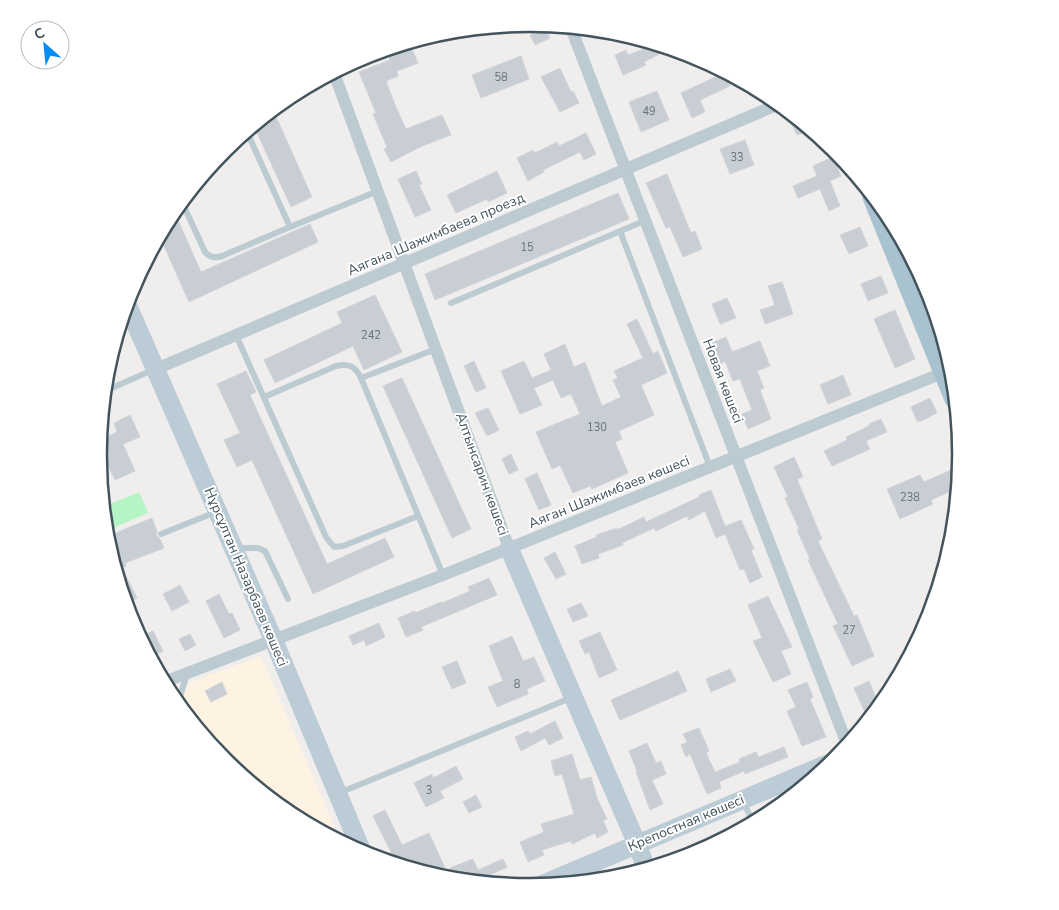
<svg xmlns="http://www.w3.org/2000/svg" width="1059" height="910" font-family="'Nunito Sans',sans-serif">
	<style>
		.commercial { fill: #fef2e3 }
		.green { fill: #b5f4c4 }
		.building { fill: #c8ced3; stroke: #d0d4da }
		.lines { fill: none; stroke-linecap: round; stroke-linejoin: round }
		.lane { stroke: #bbcbd1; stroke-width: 6 }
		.street { stroke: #bbcbd1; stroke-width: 12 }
		.secondary { stroke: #bbccd7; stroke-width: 19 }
		.primary { stroke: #a9c2d0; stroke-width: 21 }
		.labels { text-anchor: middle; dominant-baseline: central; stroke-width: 4; stroke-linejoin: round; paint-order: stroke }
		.number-label { font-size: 11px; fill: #64727a }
		.street-label { font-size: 14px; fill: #43545d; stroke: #fff }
		.rim { fill: none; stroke: #43545d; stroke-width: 2.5 }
	</style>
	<rect width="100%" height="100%" fill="#f0eded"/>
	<!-- commercial -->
	<path class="commercial" d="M261,656l79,184 -50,-27 -66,-53 -55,-70z"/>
	<!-- green -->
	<path class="green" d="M139,492l9,21 -42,18 -3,-24z"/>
	<!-- building -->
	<g class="building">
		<path d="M545,28l5,10 -15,7 -5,-10z"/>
		<path d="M655,45l14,4 -25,13 2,3 -23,10 -8,-20 11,-5 2,5z"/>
		<path d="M411,47l7,16 -21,8 1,5 -12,5 9,24 11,24 36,-14 9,20 -29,11 -31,16 -7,-13 3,-2 -14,-33 3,-1 -17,-41 31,-12 -2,-5z"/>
		<path d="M521,56l8,23 -48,19 -9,-23z"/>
		<path d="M560,68l11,24 2,-1 6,12 -19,9 -19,-35z"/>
		<path d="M724,73l6,13 -30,14 5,12 -13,6 -11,-25z"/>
		<path d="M657,91l12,29 -28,12 -12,-30z"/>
		<path d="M273,110l39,87 -21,10 -37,-81z"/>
		<path d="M786,111l11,8 13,11 -13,5z"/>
		<path d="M586,133l10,21 -12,6 -4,-8 -37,18 1,2 -16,9 -11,-23 16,-8 2,3 22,-11 2,4z"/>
		<path d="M745,140l9,25 -24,9 -10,-25z"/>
		<path d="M833,157l8,19 -11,5 10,25 -11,5 -9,-22 -22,9 -5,-12 24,-10 -4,-10z"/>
		<path d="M416,171l6,13 -3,1 12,25 -16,7 -17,-38z"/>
		<path d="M497,171l10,22 -19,9 -1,-3 -31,14 -9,-18z"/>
		<path d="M667,174l24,59 4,-2 7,18 -19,8 -13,-30 -4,1 -20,-45z"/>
		<path d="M618,193l11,26 -194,81 -10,-26z"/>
		<path d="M174,211l27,61 109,-48 8,18 -129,60 -29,-65z"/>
		<path d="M860,227l8,19 -19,8 -9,-19z"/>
		<path d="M881,276l7,17 -20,8 -7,-17z"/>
		<path d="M782,282l11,32 -28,10 -5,-14 15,-5 -7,-19z"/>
		<path d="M375,295l27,57 -38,18 -11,-24 -78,37 -11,-23 78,-37 -5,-11z"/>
		<path d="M727,298l9,20 -16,6 -8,-20z"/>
		<path d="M895,310l20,49 -20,9 -21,-49z"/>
		<path d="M637,319l16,35 5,-3 9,22 -26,12 13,30 -35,16 3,8 -7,3 13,31 -36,16 -2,-3 -17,7 -13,-28 -8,4 -16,-37 44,-18 -9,-20 -10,4 -8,-18 -19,8 8,17 -22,9 -19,-43 23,-10 8,17 19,-8 -7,-16 21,-10 9,23 11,-5 17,44 19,-9 -8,-17 5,-2 -4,-7 29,-13 -16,-34z"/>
		<path d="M726,337l6,15 28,-11 10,25 -13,5 7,17 -4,2 11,29 -23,10 -6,-15 10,-4 -12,-31 -7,2 -8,-20 -5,3 -8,-21z"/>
		<path d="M474,361l12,27 -10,4 -12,-26z"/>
		<path d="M246,371l10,21 -6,3 77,169 58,-26 9,19 -81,37 -61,-134 -15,7 -13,-27 16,-7 -23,-49z"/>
		<path d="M843,375l8,20 -23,9 -8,-19z"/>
		<path d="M402,378l69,151 -19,9 -69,-152z"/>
		<path d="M930,398l7,15 -16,8h-4l-6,-14z"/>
		<path d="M488,408l11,22 -12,6 -12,-23z"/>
		<path d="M130,415l10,22 -17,7 12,27 -20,9 -16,-34 1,-6 17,-8 -3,-9z"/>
		<path d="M881,419l6,13 -21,9 4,8 -38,17 -8,-15 23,-11 -1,-3 23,-11v-2z"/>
		<path d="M511,454l7,16 -9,4 -7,-15z"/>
		<path d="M794,457l9,20 -6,2 25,60 -4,2 36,75 3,-1 17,41 -22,10 -19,-40 5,-2 -30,-64 2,-1 -13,-29 2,-1 -14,-31 3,-1 -14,-30z"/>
		<path d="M960,466l-2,22 -27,12 2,4 -33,15 -13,-30 33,-14 4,7z"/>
		<path d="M537,473l14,32 -12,5 -14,-31z"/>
		<path d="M711,490l14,36 16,-6 13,29 -3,1 11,27 -12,6 -6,-14 -4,1 -15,-36 -9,4 -11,-27 -16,9 -2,-4 -31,15 -2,-3 -32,15 1,2 -25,9 1,4 -17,6 -7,-18 22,-9 -1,-2 21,-7v2l27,-13 2,5 53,-25v-2z"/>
		<path d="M152,518l5,13 -1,4 4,4 4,9 -39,15 1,3 -4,2 15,30 -11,6 -16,-54 6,-3 -5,-12z"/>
		<path d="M555,552l11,22 -10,5 -12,-21z"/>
		<path d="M489,578l8,17 -76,32 2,3 -17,7 -8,-19 17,-7v2l26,-11 1,1 28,-12 -2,-4z"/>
		<path d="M180,585l9,17 -17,9 -9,-17z"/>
		<path d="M219,594l10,20 3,-1 8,17 -16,8 -18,-37z"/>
		<path d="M768,596l24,51 -11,4 10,23 -18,8 -20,-41 9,-3 -14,-33z"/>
		<path d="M581,603l7,13 -15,6 -6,-13z"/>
		<path d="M379,623l6,14 -19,9 -2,-6 -11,5 -4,-9z"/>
		<path d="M153,631l10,20 -12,6 -11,-20z"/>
		<path d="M600,632l17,38 -18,8 -10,-26 -4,2 -6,-13z"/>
		<path d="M190,634l6,11 -11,6 -6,-12z"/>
		<path d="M512,636l11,25 11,-4 11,24 -18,8 1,5 -31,13 -9,-20 15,-6 -14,-35z"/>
		<path d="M457,661l9,22 -14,6 -10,-22z"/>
		<path d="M730,669l6,12 -25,11 -5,-13z"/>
		<path d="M678,671l9,20 -67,29 -9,-20z"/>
		<path d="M869,681l10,25 -11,13 -14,-31z"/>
		<path d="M222,682l5,12 -16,8 -6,-11z"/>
		<path d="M807,682l6,15 -3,2 16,38 -24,9 -15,-35 9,-4 -8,-17z"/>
		<path d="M555,721l8,17 -14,7 -4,-7 -24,13 -6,-14 13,-6 2,3z"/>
		<path d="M699,728l10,23 -3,2 9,19 25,-10 -1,-3 17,-7 3,5 25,-10 4,10 -43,17 -1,-3 -25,11 2,6 -14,6 -17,-40 -4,3 -5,-12 6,-3 -4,-8z"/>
		<path d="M647,743l9,20 5,-2 5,13 -14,6 11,24 -13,6 -14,-38 1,-1 -8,-20z"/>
		<path d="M572,754l8,26 11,-3 6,21 10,21 -4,1 5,12 -11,6 -2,-5 -23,11 -1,-3 -29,9 2,5 -16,7 -8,-20 24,-10 -3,-8 33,-10 -12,-40 -7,2 -4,-15z"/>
		<path d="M456,766l7,13 -23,12 4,7 -18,9 -12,-24 18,-9 1,4z"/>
		<path d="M476,795l6,12 -13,6 -6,-11z"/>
		<path d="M385,810l17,35 27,-12 16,35 -13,6 -14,-4 -3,-8 -9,4 -11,-3 -3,-7h1l-20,-40z"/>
		<path d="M473,859l5,11 25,-11 4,8 -30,14 -22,-2 -5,-11z"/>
	</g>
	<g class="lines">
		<!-- lane -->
		<g class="lane">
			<path d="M182,202l23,50c5,6 10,6 17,4l68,-29 -43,-95"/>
			<path d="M290,227l88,-36"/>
			<path d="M620,231l90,236"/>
			<path d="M451,303l193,-82"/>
			<path d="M236,335l90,202 8,10 9,-1 75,-30"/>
			<path d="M361,378l75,-29"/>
			<path d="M105,391l50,-22"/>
			<path d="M264,397l72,-31c13,-3 19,0 25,12l82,197"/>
			<path d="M161,534l55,-22"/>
			<path d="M236,548h22l7,3 23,48"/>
			<path d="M178,703l9,-29"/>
			<path d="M339,793l234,-96"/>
			<path d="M743,801l10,21"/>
		</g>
		<!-- street -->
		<g class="street">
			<path d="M571,28l276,716"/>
			<path d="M334,73l175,475"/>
			<path d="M156,369l623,-265"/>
			<path d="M164,682l279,-107 507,-205"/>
		</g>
		<!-- secondary -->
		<g class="secondary">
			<path d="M127,304l147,337 88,211"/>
			<path d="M509,548l128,296 9,24"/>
			<path d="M541,885l291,-123"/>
		</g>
		<!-- primary -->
		<path class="primary" d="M873,197l82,202"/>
	</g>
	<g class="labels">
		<!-- number labels -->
		<g class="number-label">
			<text x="501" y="77">58</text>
			<text x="649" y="111">49</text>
			<text x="737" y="157">33</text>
			<text x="527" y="247">15</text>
			<text x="371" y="335">242</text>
			<text x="597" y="427">130</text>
			<text x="910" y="497">238</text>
			<text x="849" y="630">27</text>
			<text x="517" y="684">8</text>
			<text x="429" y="790">3</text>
		</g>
		<!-- street labels -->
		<g class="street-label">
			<text transform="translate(436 234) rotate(-23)">Аягана Шажимбаева проезд</text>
			<text transform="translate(723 381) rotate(69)">Новая көшесі</text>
			<text transform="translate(482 474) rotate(70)">Алтынсарин көшесі</text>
			<text transform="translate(609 492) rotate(-22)">Аяган Шажимбаев көшесі</text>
			<text transform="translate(246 577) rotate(67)">Нұрсұлтан Назарбаев көшесі</text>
			<text transform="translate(686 823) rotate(-23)">Крепостная көшесі</text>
		</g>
	</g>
	<!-- crop -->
	<path d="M0 0H1059V910H0ZM529 32H530A422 422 0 0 1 952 454V456A422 422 0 0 1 530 878H529A422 422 0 0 1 107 456V454A422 422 0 0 1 529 32Z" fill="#fff" fill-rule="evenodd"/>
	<path class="rim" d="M529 32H530A422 422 0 0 1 952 454V456A422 422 0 0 1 530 878H529A422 422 0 0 1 107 456V454A422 422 0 0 1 529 32Z"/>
	<!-- north arrow -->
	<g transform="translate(45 45) rotate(333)"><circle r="24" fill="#ffffff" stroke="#b4bbbe"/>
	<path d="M0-4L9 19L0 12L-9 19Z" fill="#028df4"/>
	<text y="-8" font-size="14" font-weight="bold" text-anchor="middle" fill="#43545d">С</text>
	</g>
</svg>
